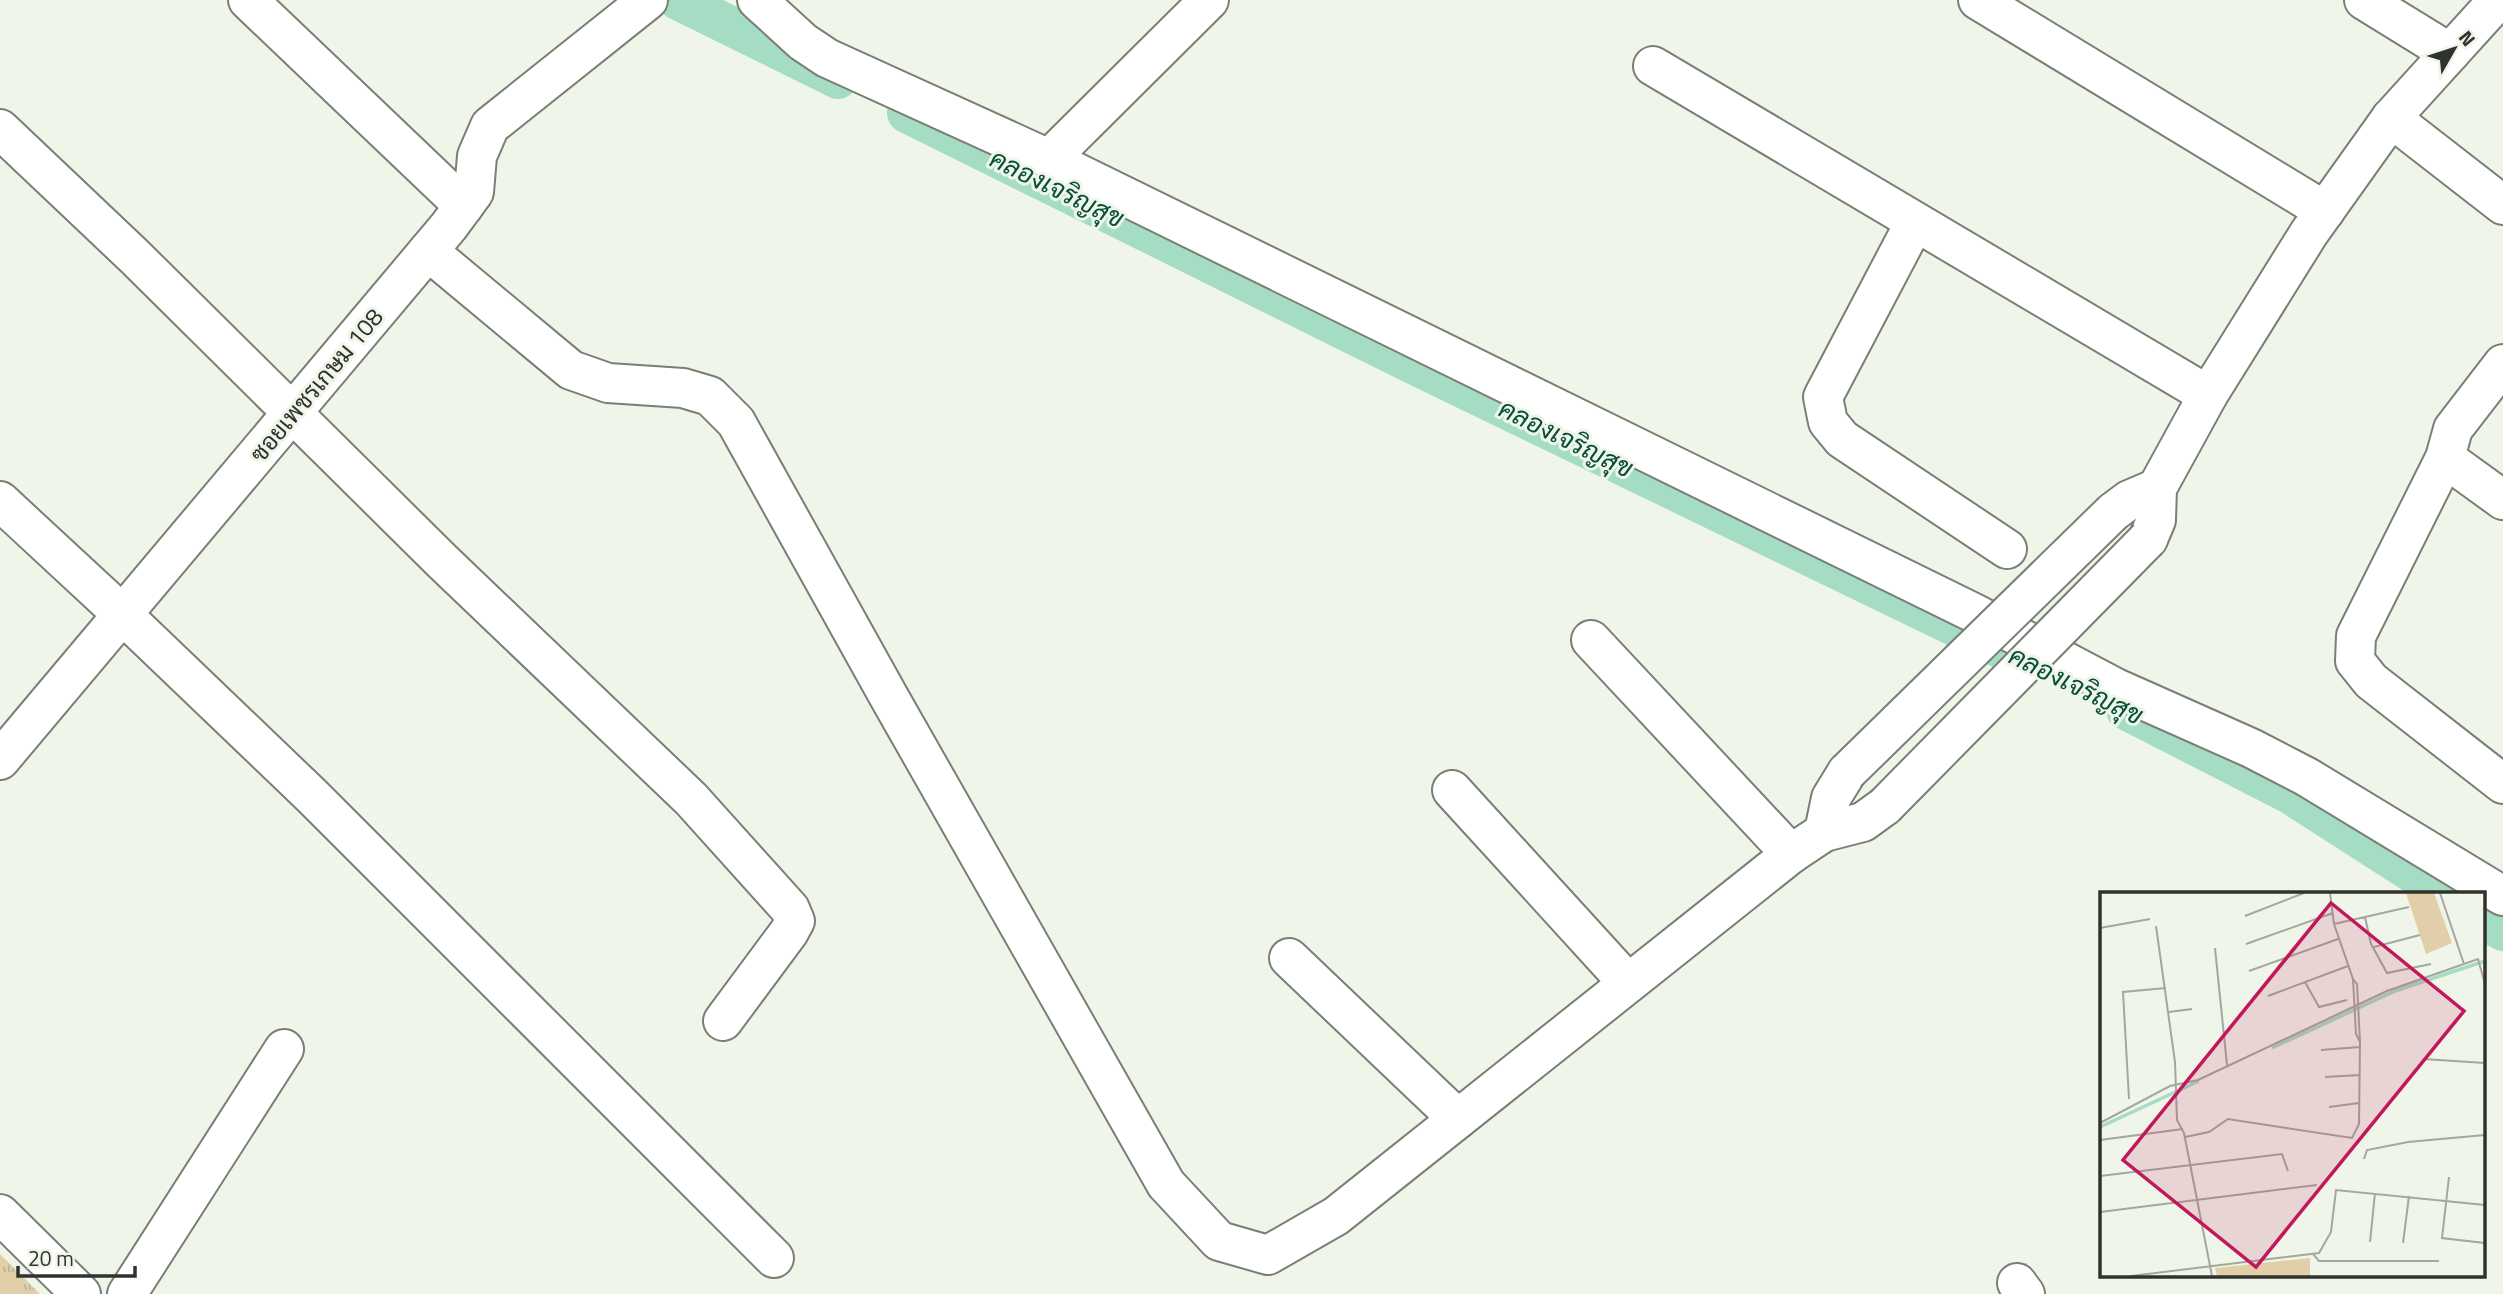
<svg xmlns="http://www.w3.org/2000/svg" width="2503" height="1294" font-family="'Titillium Web',Sarabun,sans-serif">
	<style>
		.grass { fill: url(#grass-tufts) }
		.lines { fill: none; stroke-linecap: round; stroke-linejoin: round }
		.canal { stroke: #a5dcc4; stroke-width: 40 }
		.minor-casing { stroke: #7a7f75; stroke-width: 42 }
		.minor { stroke: #fff; stroke-width: 38 }
		.minor-bridge-casing { stroke: #7a7f75; stroke-width: 42; stroke-linecap: butt }
		.minor-bridge { stroke: #fff; stroke-width: 38 }
		.labels { text-anchor: middle; dominant-baseline: central; stroke-width: 6; stroke-linejoin: round; paint-order: stroke }
		.street-label { font-size: 24px; fill: #30322d; stroke: #f0f5e9 }
		.water-label { font-size: 26px; font-style: italic; fill: #074f39; stroke: #f0f5e9 }
		.inset-river { fill: none; stroke: #a5dcc4; stroke-width: 3.5 }
		.inset-road { fill: none; stroke: #a3a79e; stroke-width: 2 }
		.view { fill: #c2185b; fill-opacity: 0.15; stroke: #c2185b; stroke-width: 3.5 }
		.inset-edge { fill: none; stroke: #30322d; stroke-width: 3.5 }
	</style>
	<defs>
		<pattern id="grass-tufts" width="24" height="20" patternUnits="userSpaceOnUse" patternTransform="scale(1.75)"><rect width="24" height="20" fill="#e0cfa8"/><path d="M3 7l-1-3M5 7V3M7 7l1-3M15 17l-1-3M17 17v-4M19 17l1-3" fill="none" stroke="#c0b291"/></pattern>
	</defs>
	<rect width="100%" height="100%" fill="#f0f5e9"/>
	<!-- grass -->
	<path class="grass" d="M0,1254l40,40h-40z"/>
	<g class="lines">
		<!-- canal -->
		<g class="canal">
			<path d="M678,0l160,79"/>
			<path d="M907,113l506,251 601,291"/>
			<path d="M2126,710l164,84 154,99"/>
			<path d="M2484,919l19,12"/>
		</g>
		<defs>
			<g id="minor">
				<path d="M248,0l216,206"/>
				<path d="M757,0l46,42 24,16 222,101 925,454 142,75 135,60 56,29 196,119"/>
				<path d="M1978,0l347,211"/>
				<path d="M2364,0l86,53"/>
				<path d="M1653,66l555,329"/>
				<path d="M2391,118l112,87"/>
				<path d="M0,129l134,127 308,305 249,238 99,110 5,12 -6,11 -66,89"/>
				<path d="M1049,159l160,-159"/>
				<path d="M1915,222l-92,175 5,25 14,17 165,110"/>
				<path d="M428,251l143,119 37,13 75,5 27,8 26,26 153,275 277,487 53,57 49,14 68,-39 455,-362 33,-22"/>
				<path d="M2503,364l-50,65 -8,29 -89,178 -1,25 16,20 132,103"/>
				<path d="M2445,458l58,42"/>
				<path d="M2157,488l51,-93 101,-162 82,-115 107,-118"/>
				<path d="M0,501l122,113 189,181 463,463"/>
				<path d="M2113,512l16,-12 28,-12 -1,32 -8,19"/>
				<path d="M1591,640l200,214"/>
				<path d="M0,760l449,-534 25,-34 3,-36 13,-30 158,-126"/>
				<path d="M1847,772l-16,26 -7,34 39,-10 22,-16"/>
				<path d="M1452,790l176,193"/>
				<path d="M1289,958l169,161"/>
				<path d="M0,1214l81,80"/>
				<path d="M2017,1283l8,11"/>
				<path d="M127,1294l157,-245"/>
			</g>
		</defs>
		<!-- minor casing -->
		<use href="#minor" class="minor-casing"/>
		<!-- minor -->
		<use href="#minor" class="minor"/>
		<defs>
			<g id="minor-bridge">
				<path d="M1847,772l266,-260"/>
				<path d="M1885,806l263,-267"/>
			</g>
		</defs>
		<!-- minor-bridge casing -->
		<use href="#minor-bridge" class="minor-bridge-casing"/>
		<!-- minor-bridge -->
		<use href="#minor-bridge" class="minor-bridge"/>
	</g>
	<g class="labels">
		<!-- street labels -->
		<g class="street-label">
			<text transform="translate(316 385) rotate(-50)">ซอยเพชรเกษม 108</text>
		</g>
		<!-- water labels -->
		<g class="water-label">
			<text transform="translate(1057 188) rotate(26)">คลองเจริญสุข</text>
			<text transform="translate(1566 438) rotate(26)">คลองเจริญสุข</text>
			<text transform="translate(2076 685) rotate(26)">คลองเจริญสุข</text>
		</g>
	</g>
	<!-- overview -->
	<g transform="translate(2100 892)">
		<rect width="385" height="385" fill="#f0f5e9"/>
		<path d="M306,1h28l18,50 -26,11zM210,366v18h-93l-2,-8z" fill="#e0cfa8"/>
		<path class="inset-river" d="M172,156l123,-57 90,-30M0,235l99,-46"/>
		<path class="inset-road" d="M230,1l4,31 19,55M340,1l24,71 14,-5 7,25M145,24l59,-23M265,25l6,27 16,29 44,-9M234,32l75,-17M56,34l19,136 2,58 7,13 28,143M0,36l50,-9M146,52l87,-31M274,55l46,-12M115,56l12,117M149,79l89,-32M253,87l4,5 3,58 -4,-8zM205,90l14,25 28,-7M168,104l80,-30M69,120l23,-3M221,158l39,-3M323,167l62,4M225,185l35,-2M29,207l-6,-107 43,-4M229,215l30,-4M0,231l70,-37 28,-6 189,-89 77,-27M85,245l24,-5 19,-13 124,19 7,-14 1,-82M0,248l83,-11M264,267l3,-9 41,-8 77,-7M0,284l182,-22 6,17M349,285l-7,61 43,5M0,320l217,-27M270,350l5,-49M303,351l6,-47M213,362l6,7h120M31,384l188,-23 12,-21 5,-42 149,15"/>
		<path class="view" d="M231,11l133,108 -208,256 -133,-107z"/>
		<rect width="385" height="385" class="inset-edge"/>
	</g>
	<!-- north arrow -->
	<g transform="translate(2454 49) rotate(51)" stroke="#f0f5e9" stroke-width="5" paint-order="stroke">
	<path d="M0-5L12 26L0 18L-12 26Z" fill="#30322d"/>
	<text y="-10" font-size="19" font-weight="bold" text-anchor="middle" fill="#30322d">N</text>
	</g>
	<!-- scale -->
	<path d="M18 1266v10h117v-10" fill="none" stroke="#30322d" stroke-width="3.5"/>
	<text x="28" y="1266" font-size="21" fill="#30322d" stroke="#f0f5e9" stroke-width="5" paint-order="stroke">20 m</text>
</svg>
